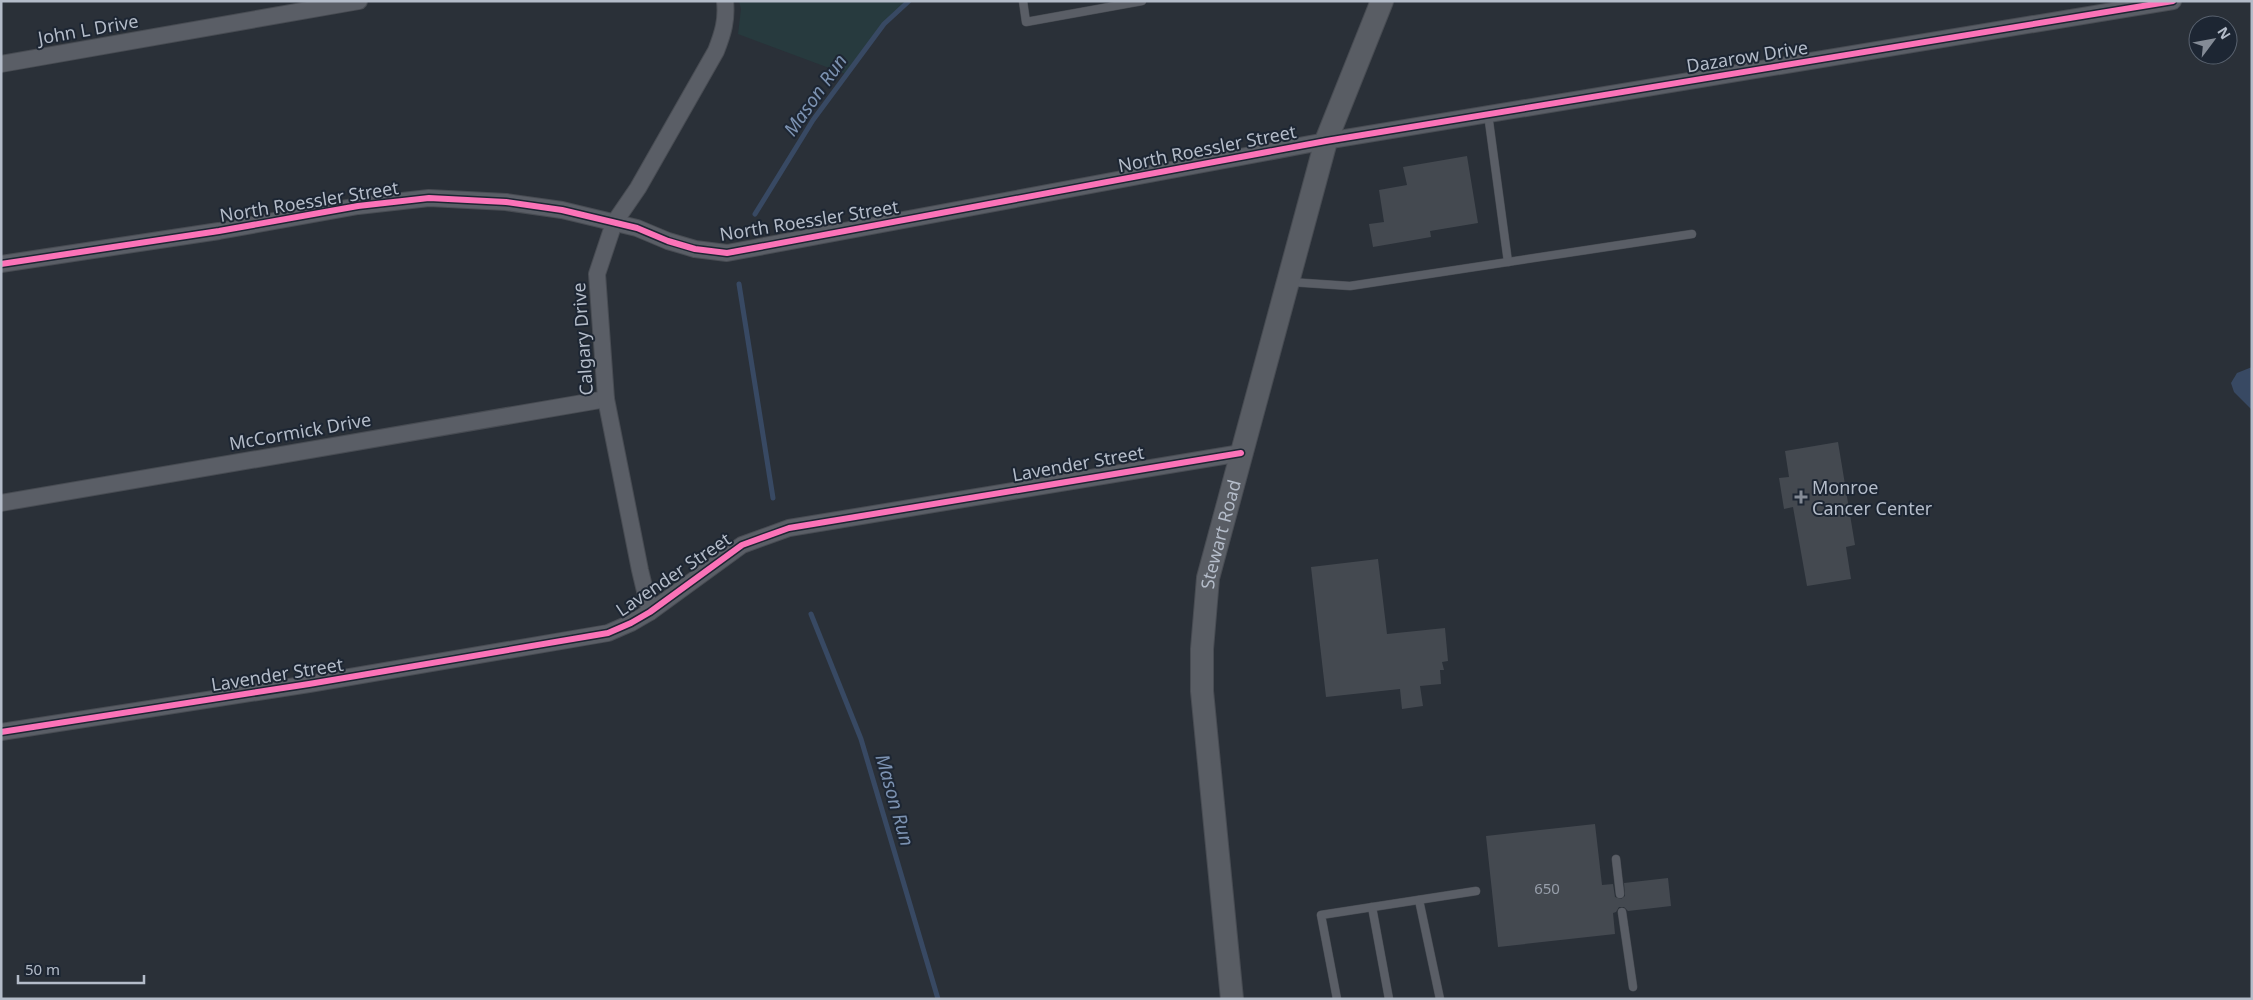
<svg xmlns="http://www.w3.org/2000/svg" width="2253" height="1000" font-family="'Noto Sans',sans-serif">
	<style>
		.green { fill: #273a3e }
		.water { fill: #384963 }
		.lines { fill: none; stroke-linecap: round; stroke-linejoin: round }
		.stream { stroke: #384963; stroke-width: 5 }
		.building { fill: #444950 }
		.lane-casing { stroke: #484c53; stroke-width: 9 }
		.street-casing { stroke: #484c53; stroke-width: 18 }
		.secondary-casing { stroke: #484c53; stroke-width: 24 }
		.lane { stroke: #5a5e66; stroke-width: 8 }
		.street { stroke: #5a5e66; stroke-width: 16 }
		.secondary { stroke: #595d64; stroke-width: 22 }
		.cycleway-casing { stroke: #1d2633; stroke-width: 9 }
		.cycleway { stroke: #fb73b8; stroke-width: 6 }
		.poi-dot { fill: #848b96; stroke: #1d2633; stroke-width: 2 }
		.labels { text-anchor: middle; dominant-baseline: central; stroke-width: 4; stroke-linejoin: round; paint-order: stroke }
		.number-label { font-size: 15px; fill: #989fab }
		.street-label { font-size: 18px; fill: #b4bcc9; stroke: #1d2633 }
		.poi-label { font-size: 18px; fill: #b4bcc9; stroke: #1d2633; text-anchor: start }
		.water-label { font-size: 19px; font-style: italic; fill: #7c92b1; stroke: #1d2633 }
	</style>
	<rect width="100%" height="100%" fill="#2a3038"/>
	<!-- green -->
	<path class="green" d="M739,1h170l-25,23 -36,51 -110,-41 3,-25z"/>
	<!-- water -->
	<path class="water" d="M2252,367v43l-18,-18 -3,-9 6,-10z"/>
	<g class="lines">
		<!-- stream -->
		<g class="stream">
			<path d="M755,214l58,-94 71,-96 25,-23"/>
			<path d="M739,284l34,214"/>
			<path d="M811,614l50,125 77,260"/>
		</g>
	</g>
	<!-- building -->
	<g class="building">
		<path d="M1467,156l11,67 -48,8 1,6 -58,10 -4,-23 15,-2 -5,-32 28,-5 -4,-18z"/>
		<path d="M1838,442l17,103 -9,2 5,32 -44,7 -14,-79 -9,2 -5,-31 10,-1 -4,-26z"/>
		<path d="M1378,559l9,75 58,-6 3,33 -6,1 2,8h-4l1,14 -21,2 3,20 -21,3 -2,-20 -74,8 -15,-130z"/>
		<path d="M1595,824l7,61 11,-1 2,13 6,2 4,-3 -1,-13 44,-5 3,28 -43,5 -4,-4h-5l-3,5 -3,1 2,21 -117,13 -12,-111z"/>
	</g>
	<g class="lines">
		<defs>
			<g id="lane">
				<path d="M1023,1l3,21 116,-21"/>
				<path d="M1488,114l20,148"/>
				<path d="M1290,282l60,4 342,-52"/>
				<path d="M1616,859l4,35"/>
				<path d="M1419,900l21,99"/>
				<path d="M1372,907l17,92"/>
				<path d="M1622,912l11,75"/>
				<path d="M1337,999l-16,-84 155,-24"/>
			</g>
			<g id="street">
				<path d="M1,64l358,-63"/>
				<path d="M1,264l218,-33 139,-25 71,-8 77,4 56,8 75,18 31,13 27,8 32,4 599,-112 847,-140"/>
				<path d="M1,503l605,-104"/>
				<path d="M650,612l-10,-42 -34,-171 -9,-125 17,-51 24,-35 78,-137c7,-18 11,-31 9,-50"/>
				<path d="M1,732l308,-48 299,-51 23,-10 19,-11 92,-67 47,-17 452,-75"/>
			</g>
			<g id="secondary">
				<path id="s1" d="M1232,999l-30,-308v-42l6,-71 118,-437 56,-140"/>
			</g>
		</defs>
		<!-- lane casing -->
		<use href="#lane" class="lane-casing"/>
		<!-- street casing -->
		<use href="#street" class="street-casing"/>
		<!-- secondary casing -->
		<use href="#secondary" class="secondary-casing"/>
		<!-- lane -->
		<use href="#lane" class="lane"/>
		<!-- street -->
		<use href="#street" class="street"/>
		<!-- secondary -->
		<use href="#secondary" class="secondary"/>
		<defs>
			<g id="cycleway">
				<path d="M1,264l218,-33 139,-25 71,-8 77,4 56,8 75,18 31,13 27,8 32,4 599,-112 847,-140"/>
				<path d="M1,732l308,-48 299,-51 23,-10 19,-11 92,-67 47,-17 452,-75"/>
			</g>
		</defs>
		<!-- cycleway casing -->
		<use href="#cycleway" class="cycleway-casing"/>
		<!-- cycleway -->
		<use href="#cycleway" class="cycleway"/>
	</g>
	<!-- markers -->
	<path class="poi-dot" d="M1798.5 489.5h5v5h5v5h-5v5h-5v-5h-5v-5h5z"/>
	<g class="labels">
		<!-- number labels -->
		<g class="number-label">
			<text x="1547" y="888">650</text>
		</g>
		<!-- street labels -->
		<g class="street-label">
			<text transform="translate(88 29) rotate(-10)">John L Drive</text>
			<text transform="translate(1747 56) rotate(-9)">Dazarow Drive</text>
			<text transform="translate(1207 148) rotate(-11)">North Roessler Street</text>
			<text transform="translate(309 201) rotate(-9)">North Roessler Street</text>
			<text transform="translate(809 220) rotate(-9)">North Roessler Street</text>
			<text transform="translate(582 339) rotate(-94)">Calgary Drive</text>
			<text transform="translate(300 431) rotate(-10)">McCormick Drive</text>
			<text transform="translate(1078 463) rotate(-10)">Lavender Street</text>
			<text stroke="none"><textPath href="#s1" startOffset="468">Stewart Road</textPath></text>
			<text transform="translate(673 574) rotate(-34)">Lavender Street</text>
			<text transform="translate(277 674) rotate(-9)">Lavender Street</text>
		</g>
		<!-- poi labels -->
		<g class="poi-label">
			<text x="1812" y="487">Monroe<tspan x="1812" dy="21">Cancer Center</tspan></text>
		</g>
		<!-- water labels -->
		<g class="water-label">
			<text transform="translate(815 95) rotate(-55)">Mason Run</text>
			<text transform="translate(895 800) rotate(74)">Mason Run</text>
		</g>
	</g>
	<!-- border -->
	<rect width="2253" height="1000" fill="none" stroke="#b4bcc9" stroke-width="5"/>
	<!-- north arrow -->
	<g transform="translate(2213 40) rotate(58)"><circle r="24" fill="#1d2633" stroke="#59626f"/>
	<path d="M0-4L9 19L0 12L-9 19Z" fill="#848b96"/>
	<text y="-8" font-size="14" font-weight="bold" text-anchor="middle" fill="#b4bcc9">N</text>
	</g>
	<!-- scale -->
	<path d="M18 975v8h126v-8" fill="none" stroke="#b4bcc9" stroke-width="2.5"/>
	<text x="25" y="975" font-size="15" fill="#b4bcc9" stroke="#1d2633" stroke-width="4" paint-order="stroke">50 m</text>
</svg>
